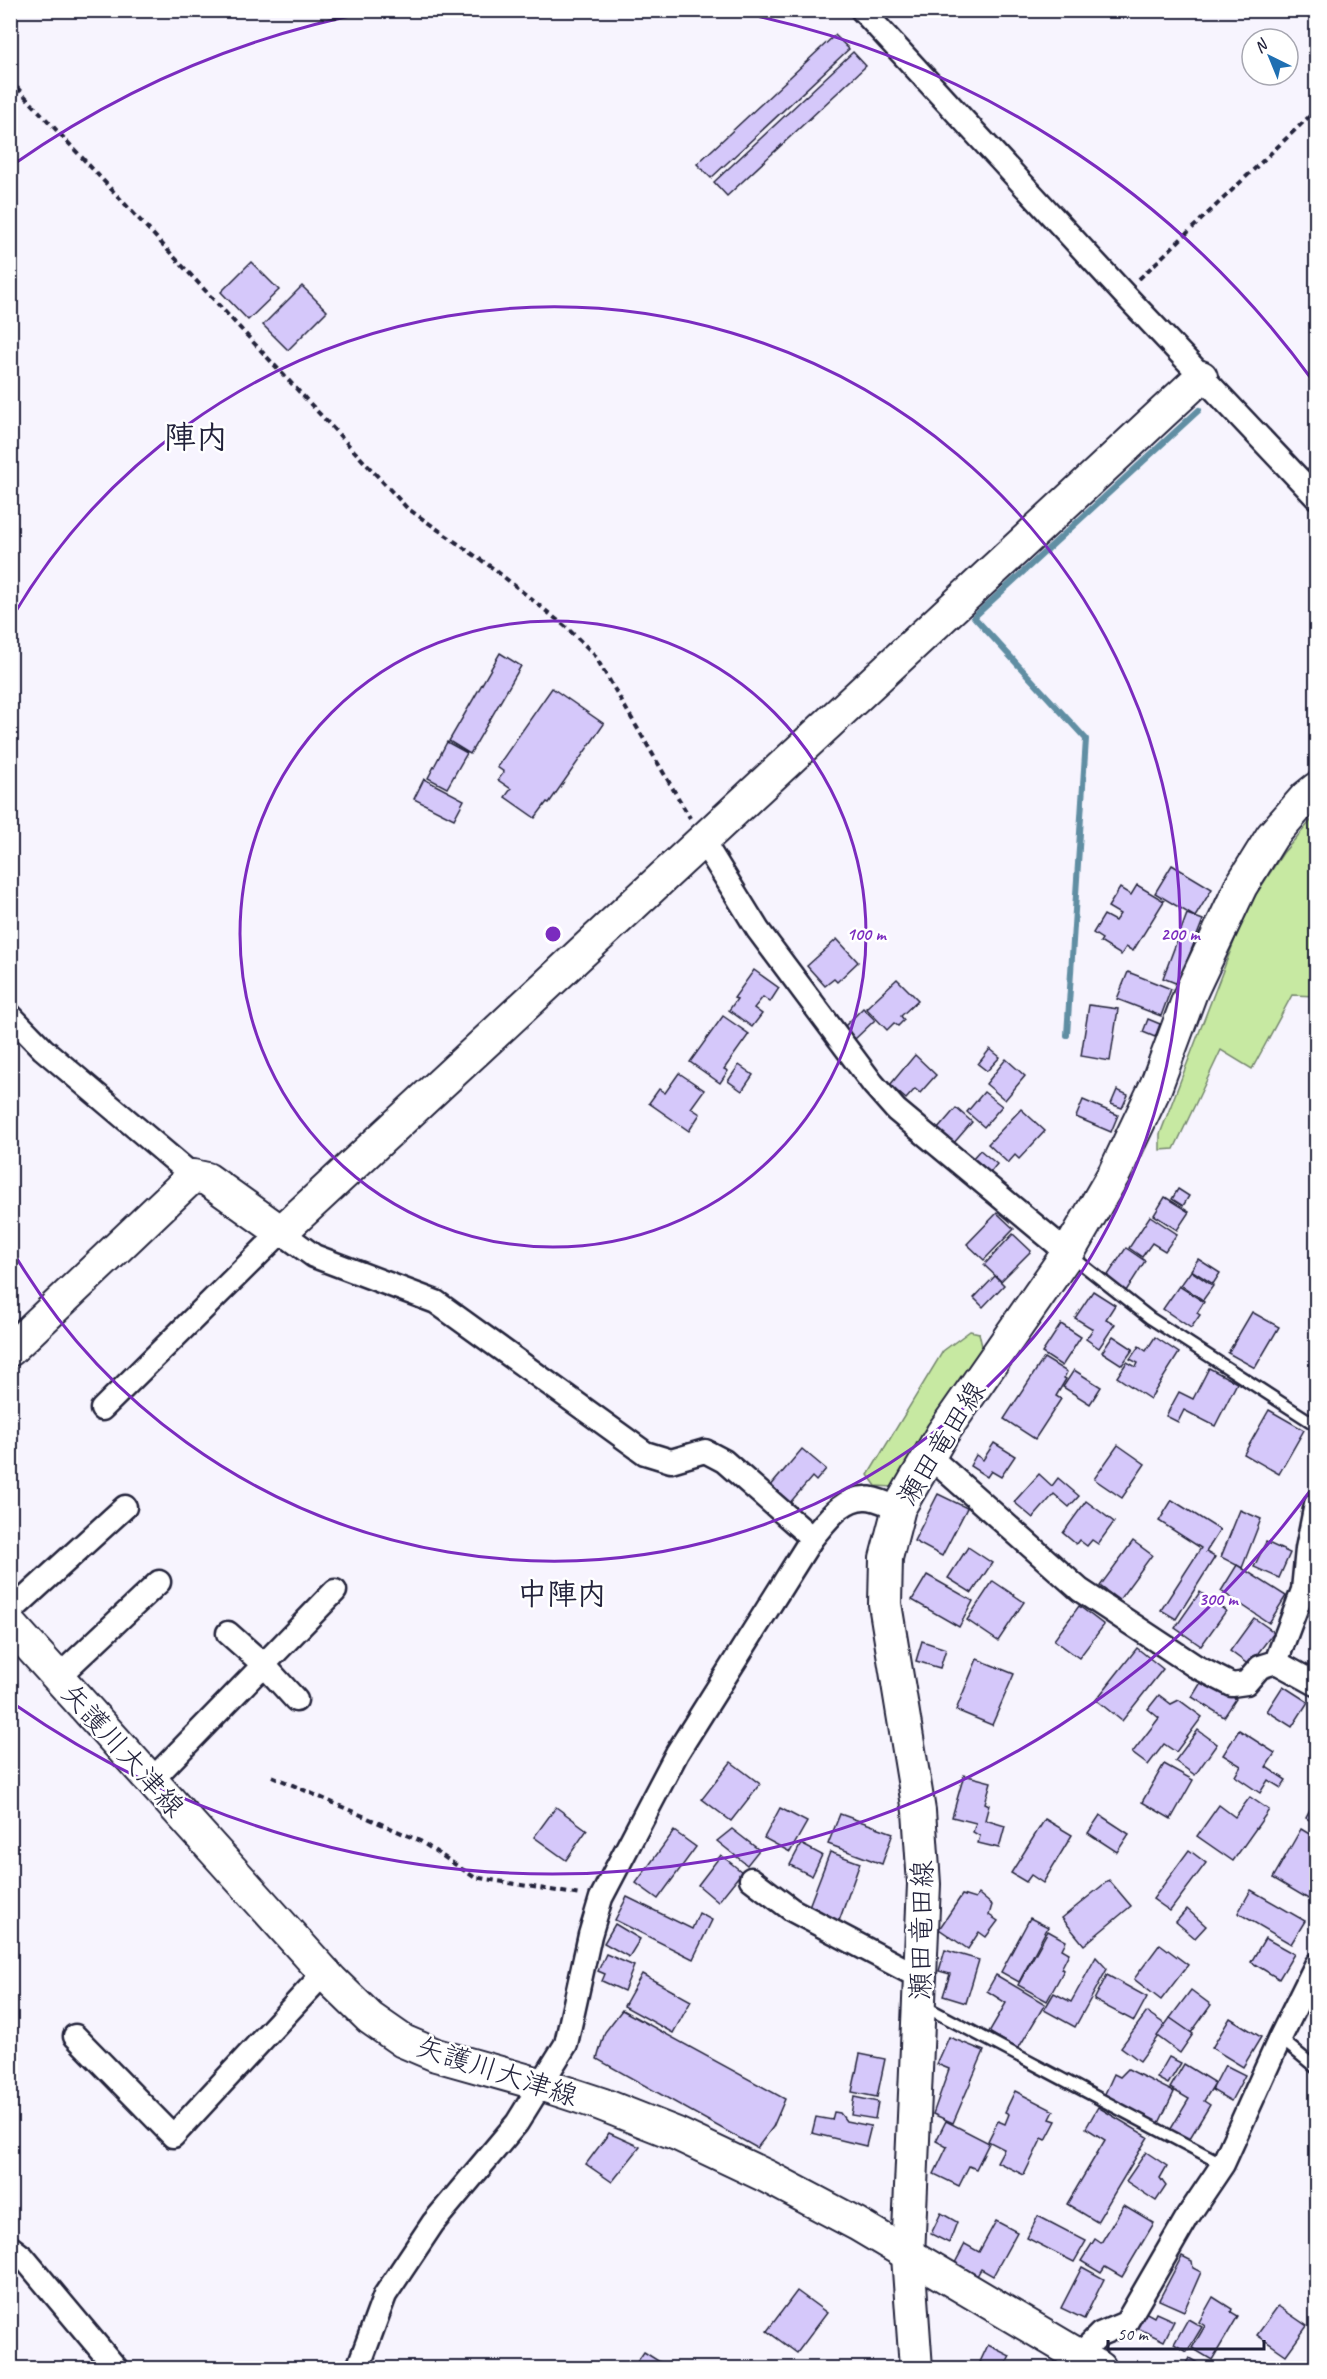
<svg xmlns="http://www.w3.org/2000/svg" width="1327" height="2379" font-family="Caveat,'Klee One',sans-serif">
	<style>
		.green { fill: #c7e9a2; stroke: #74866e; stroke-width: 1.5 }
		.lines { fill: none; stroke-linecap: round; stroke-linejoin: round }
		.stream { stroke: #608ea3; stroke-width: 6 }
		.building { fill: #d5c8fa; stroke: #22223b; stroke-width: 1.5 }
		.lane-casing { stroke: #22223b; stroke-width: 15 }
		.street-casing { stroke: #22223b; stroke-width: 27 }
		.secondary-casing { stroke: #22223b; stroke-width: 36 }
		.path { stroke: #22223b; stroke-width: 4; stroke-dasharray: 6 4.5; stroke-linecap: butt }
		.lane { stroke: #fff; stroke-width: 10 }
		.street { stroke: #fff; stroke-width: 22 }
		.secondary { stroke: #fff; stroke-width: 32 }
		.ring { fill: none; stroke: #7b2cbf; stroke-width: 3 }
		.labels { text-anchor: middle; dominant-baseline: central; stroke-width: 5; stroke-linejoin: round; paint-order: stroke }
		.street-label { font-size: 28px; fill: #22223b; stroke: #fff }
		.neighbourhood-label { font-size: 30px; font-weight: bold; fill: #22223b; stroke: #fff }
		.quarter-label { font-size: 32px; font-weight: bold; fill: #22223b; stroke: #fff }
		.centre { fill: #7b2cbf; stroke: #fff; stroke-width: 3 }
		.ring-label { font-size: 18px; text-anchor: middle; font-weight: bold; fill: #7b2cbf; stroke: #fff; stroke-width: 5; stroke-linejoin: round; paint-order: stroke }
	</style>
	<rect width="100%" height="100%" fill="#f7f4fe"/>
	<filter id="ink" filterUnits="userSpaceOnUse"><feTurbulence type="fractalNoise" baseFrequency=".0167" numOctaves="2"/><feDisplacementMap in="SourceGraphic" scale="12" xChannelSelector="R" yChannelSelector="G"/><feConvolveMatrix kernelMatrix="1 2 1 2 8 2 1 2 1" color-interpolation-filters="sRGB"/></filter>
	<g filter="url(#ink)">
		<!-- green -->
		<g class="green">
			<path d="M1316,815v181l-24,-1 -40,74 -31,-19 -47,99 -14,1v-16l87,-226 36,-55z"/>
			<path d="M970,1331l9,2 5,22 -91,132 -17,-1 -8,-11 75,-124z"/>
		</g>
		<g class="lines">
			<!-- stream -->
			<path class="stream" d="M1067,1035l19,-296 -112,-122 225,-207"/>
		</g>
		<!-- building -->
		<g class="building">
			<path d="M835,35l14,14 -138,129 -14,-14z"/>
			<path d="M853,52l13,14 -139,130 -13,-14z"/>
			<path d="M251,262l28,28 -31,30 -27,-28z"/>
			<path d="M302,286l25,25 -39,39 -25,-25z"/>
			<path d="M500,653l21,13 -51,88 -21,-13z"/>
			<path d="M552,688l52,36 -55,79 -2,-1 -12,16 -30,-21 6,-8 -13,-9 6,-8 -7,-5z"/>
			<path d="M447,742l20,11 -20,35 -19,-10z"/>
			<path d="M424,779l40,21 -10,19 -40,-20z"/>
			<path d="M1172,865l40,24 -17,28 -40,-24z"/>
			<path d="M1137,885l27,16 -31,50 -7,-4 -5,8 -21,-13 2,-3 -9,-6 11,-18 11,6 5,-7 -12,-7 12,-19 11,7z"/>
			<path d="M1187,914l16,6 -25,64 -15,-6z"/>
			<path d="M837,939l21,23 -21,20 -3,-3 -9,7 -18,-20z"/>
			<path d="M754,970l25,18 -9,14 -7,-5 -9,11 8,6 -10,13 -23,-17 8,-11 -3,-1z"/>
			<path d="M1128,972l43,17 -10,27 -44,-17z"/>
			<path d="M897,979l21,21 -17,16 3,4 -6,6 -4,-3 -7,7 -21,-22z"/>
			<path d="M1089,1005l29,4 -8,52 -29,-5z"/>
			<path d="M863,1008l12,12 -20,19 -11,-12z"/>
			<path d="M723,1016l26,18 -25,35 4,2 -8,12 -30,-21z"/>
			<path d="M1148,1019l12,5 -5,13 -12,-5z"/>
			<path d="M990,1049l10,8 -13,14 -9,-7z"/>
			<path d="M915,1055l21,20 -16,18 -5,-4 -9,10 -16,-14z"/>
			<path d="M1006,1059l19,17 -20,24 -19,-16z"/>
			<path d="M739,1065l14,10 -11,16 -14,-10z"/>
			<path d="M679,1073l25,17 -13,18 9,6 -11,17 -40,-28 10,-14 6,4z"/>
			<path d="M1117,1090l11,5 -6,13 -11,-4z"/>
			<path d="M984,1092l18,14 -18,21 -17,-15z"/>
			<path d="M1083,1100l35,15 -7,17 -35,-15z"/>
			<path d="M956,1108l16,14 -19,22 -16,-14z"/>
			<path d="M1021,1109l24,22 -26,28 -4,-4 -7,8 -20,-19z"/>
			<path d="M980,1150l17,14 -8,10 -17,-15z"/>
			<path d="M1178,1189l11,7 -6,10 -11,-7z"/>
			<path d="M1165,1197l24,15 -12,18 -23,-15z"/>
			<path d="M997,1213l17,16 -30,31 -17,-16z"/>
			<path d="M1150,1216l27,18 -12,17 -13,-8 -10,14 -13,-9z"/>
			<path d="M1013,1234l18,17 -30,30 -17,-16z"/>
			<path d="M1126,1248l19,13 -19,30 -20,-13z"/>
			<path d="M1198,1259l22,14 -7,11 -22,-14z"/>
			<path d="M1191,1271l22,15 -10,14 -22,-15z"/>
			<path d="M995,1276l9,9 -21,22 -9,-9z"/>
			<path d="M1179,1286l25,16 -7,11 3,2 -9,13 -28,-19z"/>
			<path d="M1093,1291l22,14 -9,14 9,5 -16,24 -13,-9 7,-10 -18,-11z"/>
			<path d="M1252,1312l27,15 -24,41 -27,-15z"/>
			<path d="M1061,1324l20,13 -19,29 -20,-13z"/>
			<path d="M1113,1336l20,13 -11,16 -20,-13z"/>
			<path d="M1155,1337l24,16 -29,46 -33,-22 10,-15 9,5 2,-4 -8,-4 9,-13 7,5z"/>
			<path d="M1044,1358l23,14 -3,6 2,1 -10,17 5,3 -26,40 -31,-20z"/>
			<path d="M1209,1368l28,15 -22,43 -31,-16 -6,12 -12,-6 13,-24 14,7z"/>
			<path d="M1074,1370l27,17 -11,17 -27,-17z"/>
			<path d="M1269,1410l35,20 -25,44 -35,-20z"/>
			<path d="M994,1443l21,13 -14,21 -10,-6 -4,6 -17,-11 6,-11 7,5z"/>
			<path d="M1118,1445l27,19 -23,34 -28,-19z"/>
			<path d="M802,1449l24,20 -10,12 -4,-4 -24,28 -19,-17z"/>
			<path d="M1039,1474l13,12 6,-8 21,18 -10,11 -15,-13 -21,24 -19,-16z"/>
			<path d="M938,1494l29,14 -25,48 -28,-15z"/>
			<path d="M1172,1500l48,30 -14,22 9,5 -39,62 -15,-9 40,-62 -42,-27z"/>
			<path d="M1086,1501l28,21 -16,22 -6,-4 -5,6 -8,-6 -3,4 -13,-11z"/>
			<path d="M1240,1510l21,9 -19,49 -21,-11z"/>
			<path d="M1133,1541l19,14 -33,45 -19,-14z"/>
			<path d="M1266,1542l24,11 -11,25 -25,-11z"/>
			<path d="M968,1547l24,16 -20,30 -24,-15z"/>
			<path d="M1237,1565l49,31 -17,27 -48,-32z"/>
			<path d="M927,1575l46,26 -14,26 -47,-27z"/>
			<path d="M993,1581l31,21 -26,39 -31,-21z"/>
			<path d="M1200,1592l26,19 -25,35 -26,-18z"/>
			<path d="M1079,1606l25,19 -25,33 -25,-18z"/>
			<path d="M1254,1618l20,14 -25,33 -19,-14z"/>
			<path d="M922,1641l24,8 -6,19 -24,-7z"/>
			<path d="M1137,1648l26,21 -41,52 -26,-21z"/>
			<path d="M977,1659l37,15 -22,51 -36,-15z"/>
			<path d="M1203,1679l33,20 -12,18 -32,-20z"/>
			<path d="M1283,1686l25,16 -16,25 -25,-16z"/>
			<path d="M1159,1695l12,9 8,-4 23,17 -26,35 -12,-8 -16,21 -16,-12 27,-35 -11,-9z"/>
			<path d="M1198,1730l19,14 -22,31 -20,-14z"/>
			<path d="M1239,1730l36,23 -9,14 20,13 -5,8 -13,-8 -8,13 -25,-17 6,-10 -18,-11z"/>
			<path d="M731,1762l29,22 -29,37 -29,-22z"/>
			<path d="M1164,1764l29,16 -22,39 -29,-17z"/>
			<path d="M964,1775l27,7 -6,21 4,2 -4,15 20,6 -6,22 -21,-5 2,-7 -7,-4 3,-9 -24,-6z"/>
			<path d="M1250,1797l19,13 -36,51 -36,-25 22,-31 16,12z"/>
			<path d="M1316,1799v25l-10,-6z"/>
			<path d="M556,1807l31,23 -21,30 -32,-23z"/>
			<path d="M780,1808l27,14 -17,30 -26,-14z"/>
			<path d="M840,1814l53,19 -11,31 -54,-20z"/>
			<path d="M1100,1815l29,19 -12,18 -29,-19z"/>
			<path d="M1045,1819l27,16 -29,48 -12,-8 -5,7 -15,-9z"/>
			<path d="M732,1829l27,21 -12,15 -30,-24z"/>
			<path d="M1301,1829l15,9v51l-6,11 -37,-22z"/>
			<path d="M674,1831l22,16 -38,52 -22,-16z"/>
			<path d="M801,1844l21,11 -10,21 -22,-11z"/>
			<path d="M1189,1850l17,13 -36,48 -17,-12z"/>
			<path d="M830,1852l30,11 -21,58 -31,-12z"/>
			<path d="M721,1855l21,17 -24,30 -20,-17z"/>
			<path d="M1109,1880l22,26 -47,39 -22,-27z"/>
			<path d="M1251,1890l54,31 -14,23 -53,-31z"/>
			<path d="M979,1894l13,11 -3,10 9,6 -12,16 -7,-5 -11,17 -29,-20 23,-34 13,4z"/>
			<path d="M627,1897l65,32 7,-16 13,7 -19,39 -78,-39z"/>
			<path d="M1187,1909l19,17 -11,12 -19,-16z"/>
			<path d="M1030,1918l18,9 -29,55 -18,-10z"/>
			<path d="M615,1924l25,15 -11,18 -25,-14z"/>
			<path d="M1048,1931l18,10 -4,8 7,4 -8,16 3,1 -17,31 -29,-16z"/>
			<path d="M1265,1938l29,16 -15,25 -28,-17z"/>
			<path d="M1160,1944l28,21 -27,35 -27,-21z"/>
			<path d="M945,1950l34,10 -13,43 -23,-7 7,-22 -11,-3z"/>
			<path d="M606,1954l28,12 -10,25 -22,-10 3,-7 -7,-3z"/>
			<path d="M1096,1957l11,12 -32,58 -31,-17 10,-17 17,9z"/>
			<path d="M642,1974l49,27 -18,32 -49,-27z"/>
			<path d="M996,1975l49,29 -27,45 -29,-17 17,-29 -19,-12z"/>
			<path d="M1107,1975l40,22 -13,24 -40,-21z"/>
			<path d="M1191,1990l20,15 -20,28 -21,-15z"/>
			<path d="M622,2010l163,89 -12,28 -16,21 -160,-89 8,-27z"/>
			<path d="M1147,2012l19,13 -26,36 -19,-14z"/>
			<path d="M1170,2018l23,16 -13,19 -23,-17z"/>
			<path d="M1230,2018l31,19 -18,30 -31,-19z"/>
			<path d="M949,2037l35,14 -31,72 -20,-9 16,-45 -12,-5z"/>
			<path d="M860,2054l25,5 -8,38 -25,-5z"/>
			<path d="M1169,2057l12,6 -13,21 -11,-6z"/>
			<path d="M1184,2064l31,19 -11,18 6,4 -23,38 -18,-11 20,-33 -19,-11z"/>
			<path d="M1225,2065l20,10 -14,26 -19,-11z"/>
			<path d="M1128,2069l46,23 -15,31 -55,-27 10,-22 6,3z"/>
			<path d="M1015,2091l39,20 -4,8 6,2 -10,19 -4,-2 -18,37 -27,-13 7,-13 -16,-8 10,-20 7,3 4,-10 -4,-2z"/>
			<path d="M854,2097l24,5 -3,17 -24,-4z"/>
			<path d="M1098,2107l50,30 -51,85 -30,-18 38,-64 -19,-12z"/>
			<path d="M834,2112l6,1 6,8 25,5 -5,20 -54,-13 4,-16 16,3z"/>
			<path d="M946,2121l43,22 -13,26 -7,-3 -10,20 -25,-12 13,-27 -11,-6z"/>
			<path d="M609,2133l31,14 -28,35 -26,-18z"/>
			<path d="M1146,2152l21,14 -7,12 6,8 -10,15 -30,-20z"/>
			<path d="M1124,2205l30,18 -32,54 -17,-10 -4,6 -20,-12 14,-22 6,4z"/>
			<path d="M941,2213l16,9 -8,21 -18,-9z"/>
			<path d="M1038,2216l48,25 -12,21 -47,-24z"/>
			<path d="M996,2221l21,11 -24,44 -12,-7 -4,7 -22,-13 10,-19 14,8z"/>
			<path d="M1182,2256l10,5 1,7 8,4 -17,39 -25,-11z"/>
			<path d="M1082,2267l22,12 -20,40 -23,-11z"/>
			<path d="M797,2291l30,22 -30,40 -30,-22z"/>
			<path d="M1213,2297l19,12 -1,3 7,4 -26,44 -20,-12 13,-22 -6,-4z"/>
			<path d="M1278,2306l29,20 -21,29 -29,-20z"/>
			<path d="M1143,2311l11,6 2,-4 18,8 -10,20 -29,-14z"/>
			<path d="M1188,2319l14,8 -15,25 -13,-8z"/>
			<path d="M988,2345l22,11 -6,12h-20l2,-3 -6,-3z"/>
			<path d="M644,2352l16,10 -3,6h-24z"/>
			<path d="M1189,2358l14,8 -1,2h-19z"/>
		</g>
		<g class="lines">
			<defs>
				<g id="lane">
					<path d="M1070,1255l80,63 166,107"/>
					<path d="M924,2006l299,158"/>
					<path d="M1280,2038l36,30"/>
				</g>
				<g id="street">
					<path d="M862,10l262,284 192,203"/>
					<path d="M703,841l55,89 115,154 23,26 172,143"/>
					<path d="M10,1015l33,34 150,127"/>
					<path d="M102,1409l179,-177 33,24 122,46 209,151 26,8 34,-10 19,10 88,77"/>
					<path d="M929,1456l151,134 115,76 37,19 14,-2 14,-16 16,-5 40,22"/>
					<path d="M10,1612l115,-105"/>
					<path d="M228,1633l36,32 32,35"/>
					<path d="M1276,1662l27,-72 4,-41 9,-45"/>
					<path d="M58,1677l101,-95"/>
					<path d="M151,1781l184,-190"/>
					<path d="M751,1879l41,31 129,68"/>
					<path d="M75,2036l98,100 151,-163"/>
					<path d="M10,2247l13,10 93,111"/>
					<path d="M1078,2356l22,-22 26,-11 62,-107 35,-52 57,-126 36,-73"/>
					<path d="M358,2368l27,-73 48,-72 84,-100 49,-79 24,-109 11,-37 76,-145 135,-215c14,-16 30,-41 54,-40 10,0 23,7 33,10"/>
				</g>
				<g id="secondary">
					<path d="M10,1350l183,-174 14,3 74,53 920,-855"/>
					<path d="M10,1624l322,357 38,37 33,23 33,14 107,30 58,19 76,30 89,42 91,48 243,144"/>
					<path d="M916,2368l-8,-112 16,-372 -5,-73 -34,-207 1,-46 13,-50 43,-74 126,-181 47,-81 41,-86 35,-94 50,-106 31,-50 34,-39 10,-8"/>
				</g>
			</defs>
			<!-- lane casing -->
			<use href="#lane" class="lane-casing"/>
			<!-- street casing -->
			<use href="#street" class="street-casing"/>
			<!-- secondary casing -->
			<use href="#secondary" class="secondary-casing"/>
			<!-- path -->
			<g class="path">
				<path d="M10,80l397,428 87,61 72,58 28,27 96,164"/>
				<path d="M1139,279l177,-169"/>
				<path d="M272,1776l148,65 54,36 107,18"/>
			</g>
			<!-- lane -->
			<use href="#lane" class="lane"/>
			<!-- street -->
			<use href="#street" class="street"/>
			<!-- secondary -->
			<use href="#secondary" class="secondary"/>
		</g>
	</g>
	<!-- distance rings -->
	<g class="ring">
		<circle cx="553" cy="934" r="313"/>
		<path d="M13 616A627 627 0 1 1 13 1252"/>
		<path d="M1313 1487A940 940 0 0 1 14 1704M14 164A940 940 0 0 1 374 11M732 11A940 940 0 0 1 1313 381"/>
	</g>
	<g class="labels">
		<!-- street labels -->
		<g class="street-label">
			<text transform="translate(941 1443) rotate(-58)">瀬田竜田線</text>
			<text transform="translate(123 1750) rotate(48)">矢護川大津線</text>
			<text transform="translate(921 1930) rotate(-89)">瀬田竜田線</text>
			<text transform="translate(497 2071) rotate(18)">矢護川大津線</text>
		</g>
		<!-- neighbourhood labels -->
		<g class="neighbourhood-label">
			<text x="562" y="1594">中陣内</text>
		</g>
		<!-- quarter labels -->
		<g class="quarter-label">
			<text x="196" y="437">陣内</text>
		</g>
	</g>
	<circle cx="553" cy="934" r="9" class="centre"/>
	<g class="ring-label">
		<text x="866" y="940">100 m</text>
		<text x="1180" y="940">200 m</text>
		<text x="1218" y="1605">300 m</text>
	</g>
	<!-- margin -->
	<rect width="1327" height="2379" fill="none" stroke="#fff" stroke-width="36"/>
	<rect x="18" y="18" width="1291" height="2343" fill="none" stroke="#22223b" stroke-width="2" filter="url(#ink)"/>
	<!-- north arrow -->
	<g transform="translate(1270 57) rotate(317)"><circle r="28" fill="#ffffff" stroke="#a7a7b1" stroke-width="1.5"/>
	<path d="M0-4.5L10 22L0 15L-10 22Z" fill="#1f6fb2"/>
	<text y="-9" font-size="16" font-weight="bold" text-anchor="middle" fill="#22223b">N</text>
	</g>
	<!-- scale -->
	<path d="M1108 2340v9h156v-9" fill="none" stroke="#22223b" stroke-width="3"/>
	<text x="1117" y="2340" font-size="18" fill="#22223b" stroke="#ffffff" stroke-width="4.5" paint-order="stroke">50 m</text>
</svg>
